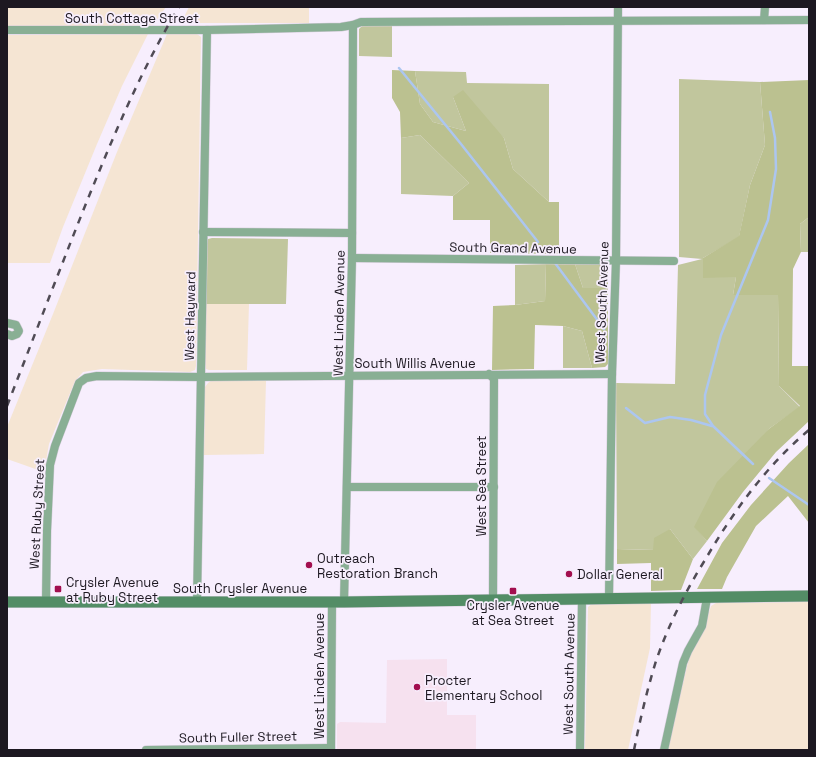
<svg xmlns="http://www.w3.org/2000/svg" width="816" height="757" font-family="'Space Grotesk',sans-serif">
	<style>
		.industrial { fill: #f5e5d3 }
		.education { fill: #f6e1ef }
		.green { fill: #c1c69d }
		.forest { fill: #bbc190 }
		.lines { fill: none; stroke-linecap: round; stroke-linejoin: round }
		.stream { stroke: #acc6f0; stroke-width: 2.5 }
		.street-casing { stroke: #d4ccda; stroke-width: 9 }
		.secondary-casing { stroke: #d4ccda; stroke-width: 12 }
		.street { stroke: #89af94; stroke-width: 8 }
		.secondary { stroke: #538d66; stroke-width: 11 }
		.rail { stroke: #504b55; stroke-width: 2.5; stroke-dasharray: 7 7; stroke-linecap: butt }
		.poi-dot { fill: #a20e4f; stroke: #f7eefd; stroke-width: 1.5 }
		.labels { text-anchor: middle; dominant-baseline: central; stroke-width: 3.5; stroke-linejoin: round; paint-order: stroke }
		.street-label { font-size: 13px; fill: #1d1821; stroke: #f7eefd }
		.poi-label { font-size: 13px; fill: #1d1821; stroke: #f7eefd; text-anchor: start }
	</style>
	<rect width="100%" height="100%" fill="#f7eefd"/>
	<!-- industrial -->
	<g class="industrial">
		<path d="M7,7h159l-13,18 -146,3z"/>
		<path d="M189,7h120v16h-128z"/>
		<path d="M148,34l-26,52 -25,58 -34,83 -13,36h-42l-1,-228z"/>
		<path d="M167,34h30l4,3 -5,329 -1,4 -5,2 -88,-3 -19,3 -8,9 -26,63 -5,28 -37,-13v-32l46,-113 64,-162z"/>
		<path d="M206,304h43l-2,66h-38l-3,-1 -1,-6z"/>
		<path d="M212,380l54,1 -2,73 -60,1 1,-68 3,-4z"/>
		<path d="M809,602v148h-141l9,-42 12,-50 13,-24 9,-28 5,-3z"/>
		<path d="M593,603h58l-1,45 -22,102h-43l3,-143z"/>
	</g>
	<!-- education -->
	<path class="education" d="M447,659v56h29v35h-139v-26l3,-2 46,1 1,-63z"/>
	<!-- green -->
	<g class="green">
		<path d="M392,25v32l-33,-1v-27l3,-3z"/>
		<path d="M415,71l51,1 1,11 82,1v118l-36,-33 -9,-31 -51,-41 13,34 -33,-9 -13,-18z"/>
		<path d="M679,79l81,3 5,63 -15,40 -11,52 -36,21v19h33l-3,18h45l1,91 21,21 -30,21 -75,99 12,14 -14,18 -23,-30 -16,21 -37,-1 -1,-166 59,1 3,-119 24,-6 -23,-2z"/>
		<path d="M420,135l49,48 -16,13 -52,-2v-56z"/>
		<path d="M809,217v35h-8l-1,-28z"/>
		<path d="M212,238l76,1 -2,65h-80l1,-61 1,-4z"/>
		<path d="M546,264l-1,37 -30,4v-40z"/>
		<path d="M575,264h29l4,2v22h-25z"/>
		<path d="M563,326l19,5 10,37h-29z"/>
	</g>
	<!-- forest -->
	<g class="forest">
		<path d="M392,70l23,1 5,33 13,18 33,9 -13,-34 10,-7 41,48 9,31 36,33h10v52l-69,-1v-33h-37v-24l16,-13 -49,-48 -19,3 -1,-26 -8,-14z"/>
		<path d="M809,80v137l-9,7 1,28 -8,17 -1,97h17v55l-33,31 -33,40 -36,49 -13,-14 23,-45 53,-54 30,-22 -21,-20 -1,-91h-45l3,-18 -33,1v-20l36,-22 11,-51 15,-40 -5,-63z"/>
		<path d="M546,264h29l8,24h25v76l-3,3 -13,1 -10,-37 -19,-5 -28,-1 -1,44 -42,1 1,-64 22,-1 30,-4z"/>
		<path d="M809,444v79l-21,-27 -32,30 -29,51 -5,12h-25l25,-46 29,-38 38,-42z"/>
		<path d="M670,529l23,30 -12,31 -30,1v-28l-34,1v-15l36,1 1,-12z"/>
	</g>
	<g class="lines">
		<!-- stream -->
		<g class="stream">
			<path d="M399,68l62,76 77,98"/>
			<path d="M555,263l49,66"/>
			<path d="M626,408l19,15 25,-6 21,3 21,6"/>
			<path d="M753,464l-40,-38 -8,-12v-19l16,-60 47,-115 8,-51 -1,-31 -5,-26"/>
			<path d="M769,478l40,27"/>
		</g>
		<defs>
			<g id="street">
				<path d="M764,20l1,-13"/>
				<path d="M7,30h200l134,-3 12,-2 8,-3 448,-2"/>
				<path d="M203,232l149,1"/>
				<path d="M352,258l322,3"/>
				<path d="M7,323l9,2 3,6 -2,3 -5,2 -5,-2"/>
				<path d="M489,374l5,5 -1,220"/>
				<path d="M347,487h147"/>
				<path d="M609,598l3,-224 4,-113 2,-254"/>
				<path d="M46,601l1,-70 3,-66 5,-19 24,-63 7,-5 11,-2 104,1 411,-3"/>
				<path d="M197,602l10,-572"/>
				<path d="M344,602l8,-344 1,-233"/>
				<path d="M146,750l185,-2"/>
				<path d="M331,750l1,-148"/>
				<path d="M580,750l2,-151"/>
				<path d="M664,750l19,-87 5,-12 14,-25 5,-28"/>
			</g>
			<path id="secondary" d="M7,602h337l465,-6"/>
		</defs>
		<!-- street casing -->
		<use href="#street" class="street-casing"/>
		<!-- secondary casing -->
		<use href="#secondary" class="secondary-casing"/>
		<!-- street -->
		<use href="#street" class="street"/>
		<!-- secondary -->
		<use href="#secondary" class="secondary"/>
		<!-- rail -->
		<g class="rail">
			<path d="M7,406c25,-64 49,-127 74,-190 29,-72 58,-143 98,-209"/>
			<path d="M634,750c6,-30 13,-60 22,-89 12,-35 29,-69 49,-101 28,-48 61,-94 104,-130"/>
		</g>
	</g>
	<!-- markers -->
	<g class="poi-dot">
		<circle cx="309" cy="565" r="4"/>
		<circle cx="569" cy="574" r="4"/>
		<rect x="54" y="585" width="8" height="8" rx="2"/>
		<rect x="509" y="587" width="8" height="8" rx="2"/>
		<circle cx="417" cy="687" r="4"/>
	</g>
	<g class="labels">
		<!-- street labels -->
		<g class="street-label">
			<text x="132" y="18">South Cottage Street</text>
			<text transform="translate(513 248) rotate(1)">South Grand Avenue</text>
			<text transform="translate(602 302) rotate(-88)">West South Avenue</text>
			<text transform="translate(339 313) rotate(-89)">West Linden Avenue</text>
			<text transform="translate(190 316) rotate(-89)">West Hayward</text>
			<text x="415" y="363">South Willis Avenue</text>
			<text transform="translate(481 486) rotate(-90)">West Sea Street</text>
			<text transform="translate(37 514) rotate(-87)">West Ruby Street</text>
			<text x="240" y="588">South Crysler Avenue</text>
			<text transform="translate(569 674) rotate(-89)">West South Avenue</text>
			<text transform="translate(319 676) rotate(-90)">West Linden Avenue</text>
			<text transform="translate(238 737) rotate(-1)">South Fuller Street</text>
		</g>
		<!-- poi labels -->
		<g class="poi-label">
			<text x="317" y="558">Outreach<tspan x="317" dy="15">Restoration Branch</tspan></text>
			<text x="577" y="574">Dollar General</text>
			<text x="66" y="582">Crysler Avenue<tspan x="66" dy="15">at Ruby Street</tspan></text>
			<text x="513" y="605" text-anchor="middle">Crysler Avenue<tspan x="513" dy="15">at Sea Street</tspan></text>
			<text x="425" y="680">Procter<tspan x="425" dy="15">Elementary School</tspan></text>
		</g>
	</g>
	<!-- border -->
	<rect width="816" height="757" fill="none" stroke="#1d1821" stroke-width="16"/>
</svg>
